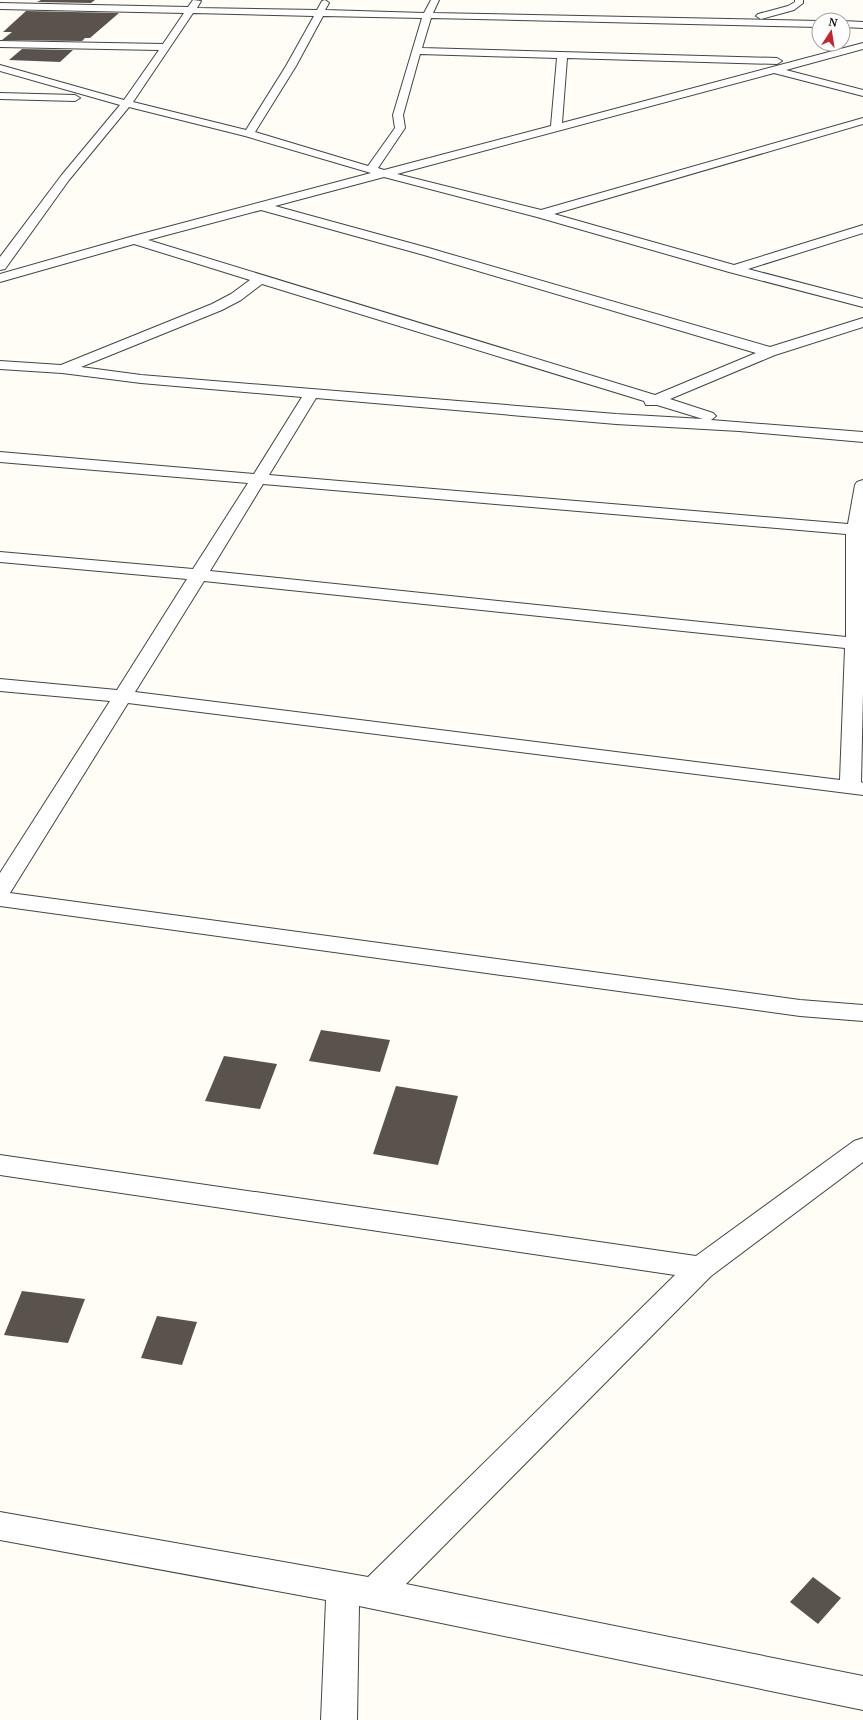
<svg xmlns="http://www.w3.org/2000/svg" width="863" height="1720" font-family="'Noto Serif',serif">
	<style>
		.building { fill: #5a524d }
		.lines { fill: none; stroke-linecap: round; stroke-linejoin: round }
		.street-casing { stroke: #444; stroke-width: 2 }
		.street { fill: #fff; fill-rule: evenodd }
	</style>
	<rect width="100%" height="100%" fill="#fffdf5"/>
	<!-- building -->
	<g class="building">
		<path d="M41,0h54l-4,3 -54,-1z"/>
		<path d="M26,11l93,2 -29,25h-5l-3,3 -80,-1 10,-8h-9z"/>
		<path d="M22,49l51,1 -13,12 -51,-2z"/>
		<path d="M321,1030l69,10 -10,32 -71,-11z"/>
		<path d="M224,1056l53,8 -17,45 -55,-8z"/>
		<path d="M396,1086l62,10 -20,69 -65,-11z"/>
		<path d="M22,1291l63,8 -17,44 -64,-8z"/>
		<path d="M157,1316l40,6 -15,43 -41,-7z"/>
		<path d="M813,1577l28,21 -23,26 -28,-22z"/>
	</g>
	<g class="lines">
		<defs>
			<g id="street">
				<path d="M193,0l8,1 -4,7 120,2 5,-9 3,-1 4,3 -4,7 99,3 7,-13h8l-6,13 386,8v6l-388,-9 -9,30 355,10 5,3 -5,3 -210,-6 -5,65 301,-80v6l-77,21 77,20v6l-89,-23 -377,101 144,36 322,-92v6l-309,90 180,51 129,-40v8l-115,36 115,30v8l-134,-35 -192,-55 -153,-40 -109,29 157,43 338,98 93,-29v9l-88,28 -105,44 43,14 3,3 -5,4 152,12v10l-124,-11 -123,-7 -300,-26 -47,77 579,49 7,-39 2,-3 6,-2v213l-2,89 2,1v12l-735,-92 -118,190 790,107 63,5v16l-63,-5 -800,-110v-33l110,-172 -110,-10v-12l117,11 70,-111 -187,-17v-10l193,17 55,-86 -248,-21v-10l254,22 48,-77 -161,-14 -79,-10 -62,-4v-8l61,4 151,-61 19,-10 19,-14 -116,-36 -134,38v-8l130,-37 241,-64 -126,-37 -116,-29 -60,73 -64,89 -5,1v-13l61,-81 59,-71 -120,-34v-6l124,35 35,-50 -159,-3v-6l163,3 21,-31 -184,-4v-6l188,4zM193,13l121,3 -28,50 -40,64 -113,-28zM323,16l99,2 -29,97 2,13 -27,38 -113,-34 41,-66zM420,54l137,4 -6,68 -167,44 -6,-2 27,-40 -2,-13zM261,210l163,45 332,98 -101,42 -507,-155zM262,284l382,117 2,4h11l46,14 -87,-5 -475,-39 -60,-8 141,-57 19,-10zM263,484l583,50v103l-636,-66zM204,581l641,67 -5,132 -705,-88z"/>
				<path d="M795,0h8v3l-9,7 -33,9 -5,-3 2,-2 30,-8 7,-4z"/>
				<path d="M843,21l20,1v6l-20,-1z"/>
				<path d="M0,93l75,2 5,3 -5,3 -75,-2z"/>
				<path d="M863,1138v24l-152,114 -305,308 457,92v34l-504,-104 -2,114h-36l5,-120 -326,-60v-28l368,65 307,-302 -675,-100v-20l696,101 158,-115z"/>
			</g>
		</defs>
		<!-- street casing -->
		<use href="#street" class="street-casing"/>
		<!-- street -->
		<use href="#street" class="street"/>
	</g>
	<!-- north arrow -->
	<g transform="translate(831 32) rotate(12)"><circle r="19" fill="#ffffff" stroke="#a0a0a0"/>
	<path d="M0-3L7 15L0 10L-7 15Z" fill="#c4262e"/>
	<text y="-6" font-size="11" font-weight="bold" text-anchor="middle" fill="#111111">N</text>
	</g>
</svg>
